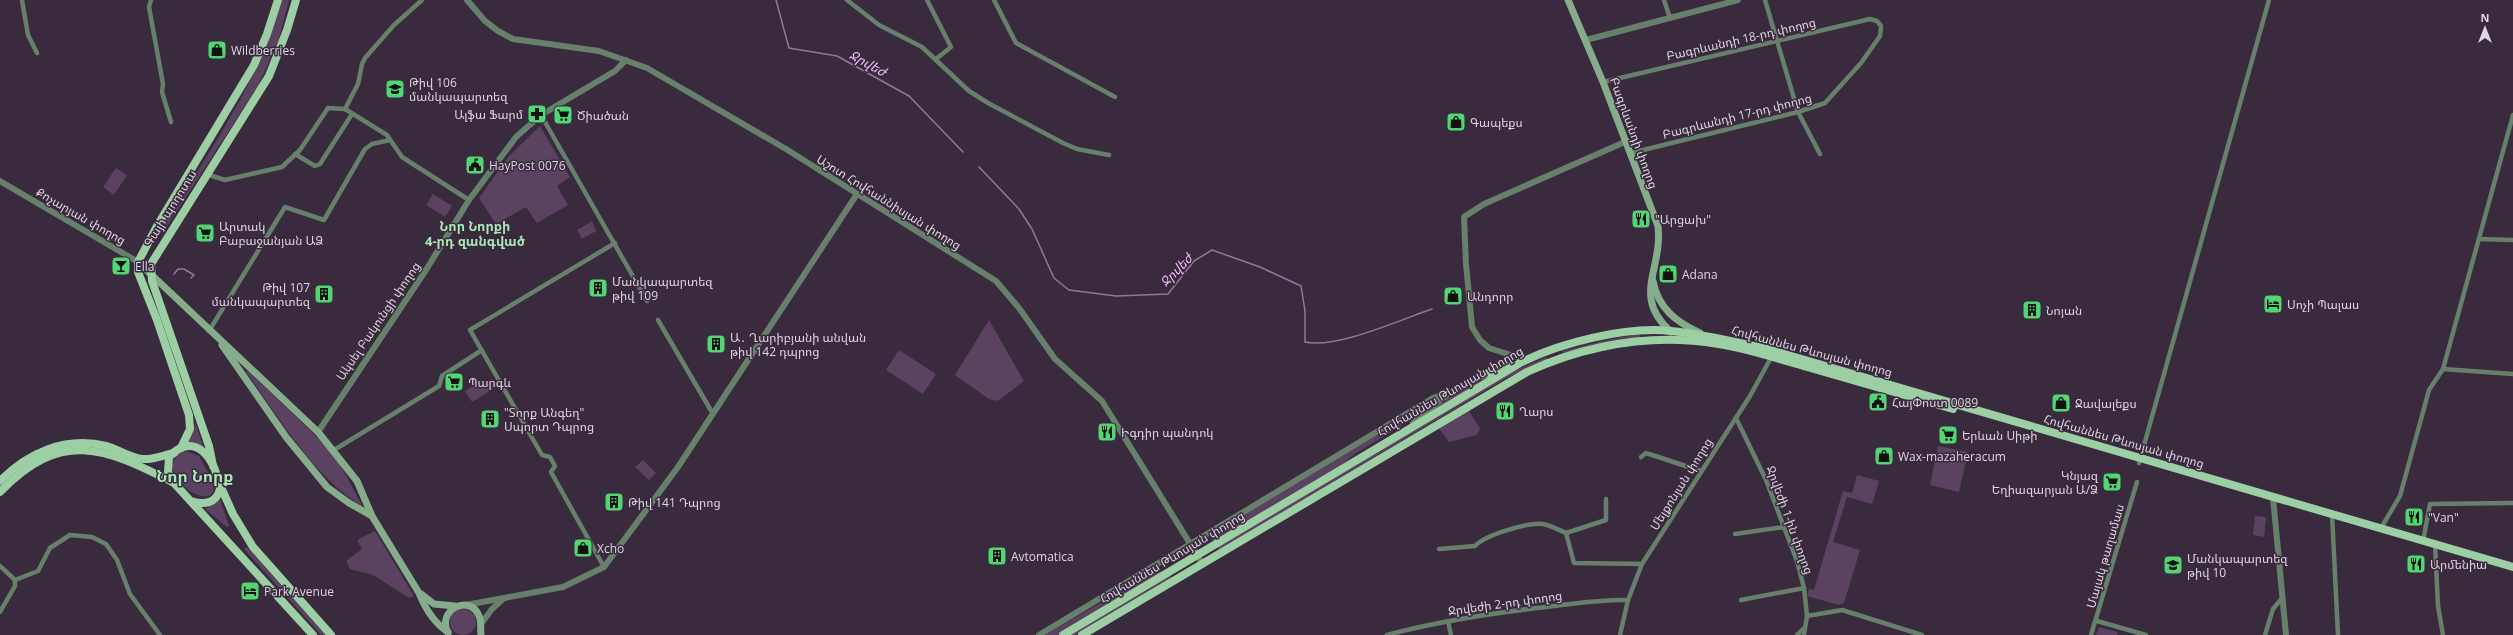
<svg xmlns="http://www.w3.org/2000/svg" width="2513" height="635" font-family="'Open Sans','Noto Sans Armenian',sans-serif">
	<style>
		.green { fill: #5b4260 }
		.lines { fill: none; stroke-linecap: round; stroke-linejoin: round }
		.stream { stroke: #96759d; stroke-width: 1.5 }
		.minor { stroke: #67806b; stroke-width: 4.5 }
		.tertiary { stroke: #67806b; stroke-width: 6 }
		.secondary { stroke: #85ac8b; stroke-width: 7 }
		.primary { stroke: #9ccfa3; stroke-width: 8 }
		.labels { text-anchor: middle; dominant-baseline: central; stroke-width: 3; stroke-linejoin: round; paint-order: stroke }
		.street-label { font-size: 12px; fill: #dfd5e1; stroke: #3a2a3e }
		.poi-label { font-size: 12px; fill: #dfd5e1; stroke: #3a2a3e; text-anchor: start }
		.water-label { font-size: 13px; font-style: italic; fill: #f0bdfb; stroke: #3a2a3e }
		.neighbourhood-label { font-size: 13px; font-weight: bold; fill: #aaebb4; stroke: #3a2a3e }
		.district-label { font-size: 16px; font-weight: bold; fill: #aaebb4; stroke: #3a2a3e }
	</style>
	<rect width="100%" height="100%" fill="#3a2a3e"/>
	<!-- green -->
	<g class="green">
		<path d="M281,0h8l-10,39 -21,47 -96,148 -3,-3c47,-74 99,-146 122,-231z"/>
		<path d="M540,126l30,51 -13,9 11,19 -31,18 -11,-16 -30,17 -17,-26 30,-42z"/>
		<path d="M116,168l11,7 -13,20 -11,-8z"/>
		<path d="M433,194l19,12 -7,11 -19,-12z"/>
		<path d="M592,221l4,10 -14,8 -5,-9z"/>
		<path d="M989,320l35,61 -26,20 -9,-2 -34,-24z"/>
		<path d="M1640,334v4l-77,16 -1,-3 40,-10z"/>
		<path d="M899,350l37,24 -13,20 -37,-24z"/>
		<path d="M1546,357l1,2 -44,21 -284,170 -2,-3 295,-175z"/>
		<path d="M1502,370l-74,43c23,-18 46,-34 74,-43z"/>
		<path d="M248,371l65,62 25,28 25,46c-51,-32 -82,-87 -117,-135z"/>
		<path d="M483,380l7,11 -18,11 -7,-11z"/>
		<path d="M1438,399l-23,19 -59,35 -15,12 -126,76 -3,-1 12,-14z"/>
		<path d="M1468,410l12,18 -3,7 -28,7 -11,-15z"/>
		<path d="M195,422l9,26 -17,-6 6,-9z"/>
		<path d="M1938,446l30,6 -9,40 -29,-7z"/>
		<path d="M186,451l13,5 15,27c4,39 -72,-17 -28,-32z"/>
		<path d="M643,460l13,13 -7,7 -14,-13z"/>
		<path d="M1857,475l22,6 -7,23 -25,-7 -14,45 27,8 -16,53 -5,2 -32,-9 2,-7 5,1 29,-99 9,2z"/>
		<path d="M220,499l9,27 -2,1 -22,-18z"/>
		<path d="M2255,516l11,1 -2,20 -11,-2z"/>
		<path d="M375,531l39,65 -5,2 -36,-23 -23,-6 -4,-8 16,-12 -5,-9z"/>
		<path d="M247,547l78,88h-4l-77,-86z"/>
		<path d="M1159,569l3,4 -105,62h-12z"/>
		<path d="M1170,575l2,3 -96,57h-7z"/>
		<circle cx="463" cy="622" r="13"/>
		<path d="M2099,627l19,5 -1,3h-21z"/>
	</g>
	<g class="lines">
		<!-- stream -->
		<g class="stream">
			<path d="M776,0l13,48 48,8 72,40 54,56"/>
			<path d="M979,167l40,42 13,20 22,49 15,12 47,6 52,-2 26,-33 18,-11 48,17 41,19 4,25v31c32,7 94,-22 127,-33"/>
			<path d="M174,274l4,-5h6l10,6 -3,3"/>
		</g>
		<!-- minor -->
		<g class="minor">
			<path d="M22,0l6,35 9,18"/>
			<path d="M151,0l-2,7 14,77 -1,8 9,30"/>
			<path d="M847,0l32,25 43,22 47,44 19,12 75,40 14,6 32,6"/>
			<path d="M927,0l24,47 -15,12"/>
			<path d="M994,0l22,43 99,54"/>
			<path d="M1664,0l6,18"/>
			<path d="M1765,0l33,112 22,42"/>
			<path d="M1603,82l267,-63 7,2 4,5 -1,10 -19,27 -36,40 -27,9 -167,41"/>
			<path d="M345,109l42,26 15,22 67,43"/>
			<path d="M541,115l106,186"/>
			<path d="M295,154l20,12 5,-2 32,-50"/>
			<path d="M206,174l19,6 57,-13 18,-17 28,-42 17,1 13,-25 4,-20 3,-6 29,-33 28,-25"/>
			<path d="M2479,239l34,1"/>
			<path d="M658,320l55,94"/>
			<path d="M209,331l76,-124 39,13 41,-71 7,-5 18,-4"/>
			<path d="M2443,369l70,5"/>
			<path d="M1736,418l30,62 31,81 7,27 3,28 -3,19"/>
			<path d="M334,450l105,-64 3,-10 40,-26"/>
			<path d="M1641,457l5,-4 55,18"/>
			<path d="M2139,463l130,-463"/>
			<path d="M2332,514l6,121"/>
			<path d="M2381,528l19,-32 29,-106 14,-21 70,-254"/>
			<path d="M1566,533l40,-13v-21"/>
			<path d="M1735,534l49,-7"/>
			<path d="M2423,541l7,-37 83,-1"/>
			<path d="M2435,544l3,62 5,29"/>
			<path d="M1439,549l36,-3c10,-11 53,-24 68,-22 7,1 16,6 23,9l8,30 68,1"/>
			<path d="M0,566l15,14"/>
			<path d="M604,567l-53,-95 4,-6 -5,-9 -8,-2 -72,-125 145,-87"/>
			<path d="M15,580l23,-9 12,-23 20,-13 22,2 14,7 11,16 13,34 30,41"/>
			<path d="M1741,600l63,-12"/>
			<path d="M0,612l15,-26v-6"/>
			<path d="M1807,616l35,-6 80,25"/>
			<path d="M1448,621l3,14"/>
			<path d="M2097,621l49,14"/>
			<path d="M1387,635c52,-14 106,-22 159,-28 27,-3 54,-8 82,-7"/>
			<path d="M1620,635l8,-35 14,-36 108,-168 22,-40"/>
			<path d="M1797,635l6,-6"/>
			<path d="M2091,635l46,-153"/>
			<path d="M2265,635l8,-26 10,-12"/>
		</g>
		<!-- tertiary -->
		<g class="tertiary">
			<path d="M467,0l18,21 13,10 15,8 86,12 48,17 139,81 210,132 23,27 36,51 47,42 100,162"/>
			<path d="M1586,40l152,-40"/>
			<path d="M0,181l138,81"/>
			<path d="M1523,362l-3,-4 -31,-10 -9,-8 -8,-13 -6,-63 -2,-47 20,-13 143,-63"/>
			<path d="M1413,423l34,-28"/>
			<path d="M318,432l108,-162 43,-70 47,-63 25,-22 74,-44 11,-11"/>
			<path d="M2273,497l13,138"/>
			<path d="M466,605l97,-18 41,-20 74,-100 179,-273"/>
			<path d="M481,624l11,-15 11,-10"/>
			<path d="M1039,635l394,-237 19,-7 27,-15"/>
		</g>
		<!-- secondary -->
		<g class="secondary">
			<path d="M1568,0l35,82 55,144c5,44 -27,70 13,106"/>
			<path d="M138,262l180,170 39,49 15,35 47,77c6,15 15,30 29,39"/>
			<path d="M1653,281c5,27 23,41 47,52"/>
			<path d="M222,345l64,92 41,50 22,16 23,13"/>
			<path d="M421,594l13,10 21,2"/>
			<path d="M448,633c-12,-23 22,-40 31,-17 3,6 1,13 2,19"/>
		</g>
		<!-- primary -->
		<g class="primary">
			<path d="M1479,376l31,-10"/>
			<path d="M181,448l9,-19 -1,-14 -32,-95 -19,-48v-10l19,-36 97,-161 13,-31 11,-34"/>
			<path d="M213,466l-4,-20 -57,-165 -1,-17 118,-188 18,-46 9,-30"/>
			<path d="M0,481c28,-28 65,-45 106,-35 12,3 24,12 37,13 10,1 21,-4 31,-6"/>
			<path d="M220,485l13,29 20,33 78,88"/>
			<path d="M0,492c61,-63 104,-45 174,-9"/>
			<path d="M191,501c13,4 25,3 29,-12 -3,-27 -24,-61 -51,-32l-1,15 6,11 139,152"/>
			<path d="M1063,635l457,-272c39,-20 106,-37 151,-32 32,3 64,11 96,18l746,218"/>
			<path d="M1082,635l445,-263c47,-22 101,-34 153,-32 43,1 86,15 127,27 49,14 97,28 146,42"/>
		</g>
	</g>
	<!-- icons -->
	<defs>
		<symbol id="shop-square" viewBox="-11 -11 22 22"><rect x="-9" y="-9" width="18" height="18" rx="4" fill="#52d673" stroke="#3a2a3e"/><path d="M-5-2.5h2.3a2.7 3.5 0 0 1 5.4 0H5L5.5 6h-11ZM-1.5-2.5h3a1.5 2.3 0 0 0-3 0Z" fill="#111"/></symbol>
		<symbol id="school-square" viewBox="-11 -11 22 22"><rect x="-9" y="-9" width="18" height="18" rx="4" fill="#52d673" stroke="#3a2a3e"/><path d="M0-5L7-2L0 1L-7-2ZM-4 1L0 2.5L4 1V4Q0 6-4 4Z" fill="#111"/></symbol>
		<symbol id="pharmacy-square" viewBox="-11 -11 22 22"><rect x="-9" y="-9" width="18" height="18" rx="4" fill="#52d673" stroke="#3a2a3e"/><path d="M-2-6h4v4h4v4h-4v4h-4v-4h-4v-4h4Z" fill="#111"/></symbol>
		<symbol id="supermarket-square" viewBox="-11 -11 22 22"><rect x="-9" y="-9" width="18" height="18" rx="4" fill="#52d673" stroke="#3a2a3e"/><path d="M-6-5.5h2.5l.6 2H6L4.5 2H-2.5L-4.4-4H-6ZM-1.5 3.2a1.3 1.3 0 1 0 .1 0ZM3 3.2a1.3 1.3 0 1 0 .1 0Z" fill="#111"/></symbol>
		<symbol id="civic-square" viewBox="-11 -11 22 22"><rect x="-9" y="-9" width="18" height="18" rx="4" fill="#52d673" stroke="#3a2a3e"/><path d="M-.6-6.5H3V-4.5H.6V-3L4-1V1h2V6H-6V1h2V-1L-.6-3ZM-1.2 2.5V6h2.4V2.5Z" fill="#111"/></symbol>
		<symbol id="restaurant-square" viewBox="-11 -11 22 22"><rect x="-9" y="-9" width="18" height="18" rx="4" fill="#52d673" stroke="#3a2a3e"/><path d="M-5-6h1v4h1v-4h1v4h1v-4h1v5L-1.5 .5V6h-2V.5L-5-1ZM5-6V6H3V1.5H1.5Q1.5-4 5-6Z" fill="#111"/></symbol>
		<symbol id="bar-square" viewBox="-11 -11 22 22"><rect x="-9" y="-9" width="18" height="18" rx="4" fill="#52d673" stroke="#3a2a3e"/><path d="M-6-5H6L.8 .8V4.5H3.5V6h-7V4.5H-.8V.8Z" fill="#111"/></symbol>
		<symbol id="building-square" viewBox="-11 -11 22 22"><rect x="-9" y="-9" width="18" height="18" rx="4" fill="#52d673" stroke="#3a2a3e"/><path d="M-4-6H4V6H1V3H-1V6H-4ZM-2.5-4.3h1.7v1.8h-1.7ZM.8-4.3h1.7v1.8H.8ZM-2.5-1h1.7V.8h-1.7ZM.8-1h1.7V.8H.8Z" fill="#111"/></symbol>
		<symbol id="hotel-square" viewBox="-11 -11 22 22"><rect x="-9" y="-9" width="18" height="18" rx="4" fill="#52d673" stroke="#3a2a3e"/><path d="M-6-4.5h1.5V1H6V5H4.5V3h-9V5H-6ZM-4 0a1.8 1.8 0 1 1 3.6 0ZM.5 0V-2.5h3Q6-2.5 6 0Z" fill="#111"/></symbol>
	</defs>
	<g fill-rule="evenodd">
		<use href="#shop-square" x="206" y="39" width="22" height="22"/>
		<use href="#school-square" x="384" y="78" width="22" height="22"/>
		<use href="#pharmacy-square" x="526" y="103" width="22" height="22"/>
		<use href="#supermarket-square" x="552" y="104" width="22" height="22"/>
		<use href="#shop-square" x="1445" y="111" width="22" height="22"/>
		<use href="#civic-square" x="464" y="154" width="22" height="22"/>
		<use href="#restaurant-square" x="1630" y="208" width="22" height="22"/>
		<use href="#supermarket-square" x="194" y="222" width="22" height="22"/>
		<use href="#bar-square" x="110" y="255" width="22" height="22"/>
		<use href="#shop-square" x="1657" y="263" width="22" height="22"/>
		<use href="#building-square" x="587" y="277" width="22" height="22"/>
		<use href="#building-square" x="313" y="283" width="22" height="22"/>
		<use href="#shop-square" x="1442" y="285" width="22" height="22"/>
		<use href="#hotel-square" x="2262" y="293" width="22" height="22"/>
		<use href="#building-square" x="2021" y="299" width="22" height="22"/>
		<use href="#building-square" x="705" y="333" width="22" height="22"/>
		<use href="#supermarket-square" x="443" y="371" width="22" height="22"/>
		<use href="#civic-square" x="1867" y="391" width="22" height="22"/>
		<use href="#shop-square" x="2050" y="392" width="22" height="22"/>
		<use href="#restaurant-square" x="1494" y="400" width="22" height="22"/>
		<use href="#building-square" x="479" y="408" width="22" height="22"/>
		<use href="#restaurant-square" x="1096" y="421" width="22" height="22"/>
		<use href="#supermarket-square" x="1937" y="424" width="22" height="22"/>
		<use href="#shop-square" x="1873" y="445" width="22" height="22"/>
		<use href="#supermarket-square" x="2101" y="471" width="22" height="22"/>
		<use href="#building-square" x="603" y="491" width="22" height="22"/>
		<use href="#restaurant-square" x="2403" y="506" width="22" height="22"/>
		<use href="#shop-square" x="572" y="537" width="22" height="22"/>
		<use href="#building-square" x="986" y="545" width="22" height="22"/>
		<use href="#restaurant-square" x="2405" y="553" width="22" height="22"/>
		<use href="#school-square" x="2162" y="554" width="22" height="22"/>
		<use href="#hotel-square" x="239" y="580" width="22" height="22"/>
	</g>
	<g class="labels">
		<!-- street labels -->
		<g class="street-label">
			<text transform="translate(1741 39) rotate(-13)">Բագրևանդի 18-րդ փողոց</text>
			<text transform="translate(1737 116) rotate(-14)">Բագրևանդի 17-րդ փողոց</text>
			<text transform="translate(1634 133) rotate(70)">Բագրևանդի փողոց</text>
			<text transform="translate(889 202) rotate(32)">Աշոտ Հովհաննիսյան փողոց</text>
			<text transform="translate(170 208) rotate(-58)">Գայի պողոտա</text>
			<text transform="translate(81 216) rotate(30)">Քոչարյան փողոց</text>
			<text transform="translate(378 321) rotate(-56)">Ակսել Բակունցի փողոց</text>
			<text transform="translate(1812 351) rotate(15)">Հովհաննես Թևոսյան փողոց</text>
			<text transform="translate(1450 391) rotate(-30)">Հովհաննես Թևոսյան փողոց</text>
			<text transform="translate(2124 441) rotate(16)">Հովհաննես Թևոսյան փողոց</text>
			<text transform="translate(1681 484) rotate(-58)">Մելքոնյան փողոց</text>
			<text transform="translate(1790 520) rotate(70)">Ջրվեժի 1-ին փողոց</text>
			<text transform="translate(2105 556) rotate(-74)">Մայակ թաղամաս</text>
			<text transform="translate(1172 557) rotate(-31)">Հովհաննես Թևոսյան փողոց</text>
			<text transform="translate(1505 603) rotate(-8)">Ջրվեժի 2-րդ փողոց</text>
		</g>
		<!-- poi labels -->
		<g class="poi-label">
			<text x="231" y="50">Wildberries</text>
			<text x="409" y="82">Թիվ 106<tspan x="409" dy="14">մանկապարտեզ</tspan></text>
			<text x="523" y="114" text-anchor="end">Ալֆա Ֆարմ</text>
			<text x="577" y="115">Ծիածան</text>
			<text x="1470" y="122">Գապեքս</text>
			<text x="489" y="165">HayPost 0076</text>
			<text x="1655" y="219">"Արցախ"</text>
			<text x="219" y="226">Արտակ<tspan x="219" dy="14">Բաբաջանյան ԱՁ</tspan></text>
			<text x="135" y="266">Ella</text>
			<text x="1682" y="274">Adana</text>
			<text x="612" y="281">Մանկապարտեզ<tspan x="612" dy="14">թիվ 109</tspan></text>
			<text x="310" y="287" text-anchor="end">Թիվ 107<tspan x="310" dy="14">մանկապարտեզ</tspan></text>
			<text x="1467" y="296">Անդորր</text>
			<text x="2287" y="304">Սոչի Պալաս</text>
			<text x="2046" y="310">Նոյան</text>
			<text x="730" y="337">Ա․ Ղարիբյանի անվան<tspan x="730" dy="14">թիվ 142 դպրոց</tspan></text>
			<text x="468" y="382">Պարգև</text>
			<text x="1892" y="402">ՀայՓոստ 0089</text>
			<text x="2075" y="403">Ջավալեքս</text>
			<text x="1519" y="411">Ղարս</text>
			<text x="504" y="412">"Տորք Անգեղ"<tspan x="504" dy="14">Սպորտ Դպրոց</tspan></text>
			<text x="1121" y="432">Իգդիր պանդոկ</text>
			<text x="1962" y="435">Երևան Սիթի</text>
			<text x="1898" y="456">Wax-mazaheracum</text>
			<text x="2098" y="475" text-anchor="end">Կնյազ<tspan x="2098" dy="14">Եղիազարյան Ա/Ձ</tspan></text>
			<text x="628" y="502">Թիվ 141 Դպրոց</text>
			<text x="2428" y="517">"Van"</text>
			<text x="597" y="548">Xcho</text>
			<text x="1011" y="556">Avtomatica</text>
			<text x="2187" y="558">Մանկապարտեզ<tspan x="2187" dy="14">թիվ 10</tspan></text>
			<text x="2430" y="564">Արմենիա</text>
			<text x="264" y="591">Park Avenue</text>
		</g>
		<!-- water labels -->
		<g class="water-label">
			<text transform="translate(868 63) rotate(29)">Ջրվեժ</text>
			<text transform="translate(1176 270) rotate(-46)">Ջրվեժ</text>
		</g>
		<!-- neighbourhood labels -->
		<g class="neighbourhood-label">
			<text x="475" y="226">Նոր Նորքի<tspan x="475" dy="15">4-րդ զանգված</tspan></text>
		</g>
		<!-- district labels -->
		<g class="district-label">
			<text x="195" y="476">Նոր Նորք</text>
		</g>
	</g>
	<!-- north arrow -->
	<g transform="translate(2485 28)" stroke="#3a2a3e" stroke-width="3" paint-order="stroke">
	<path d="M0-3L7 15L0 10L-7 15Z" fill="#dfd5e1"/>
	<text y="-6" font-size="11" font-weight="bold" text-anchor="middle" fill="#dfd5e1">N</text>
	</g>
</svg>
